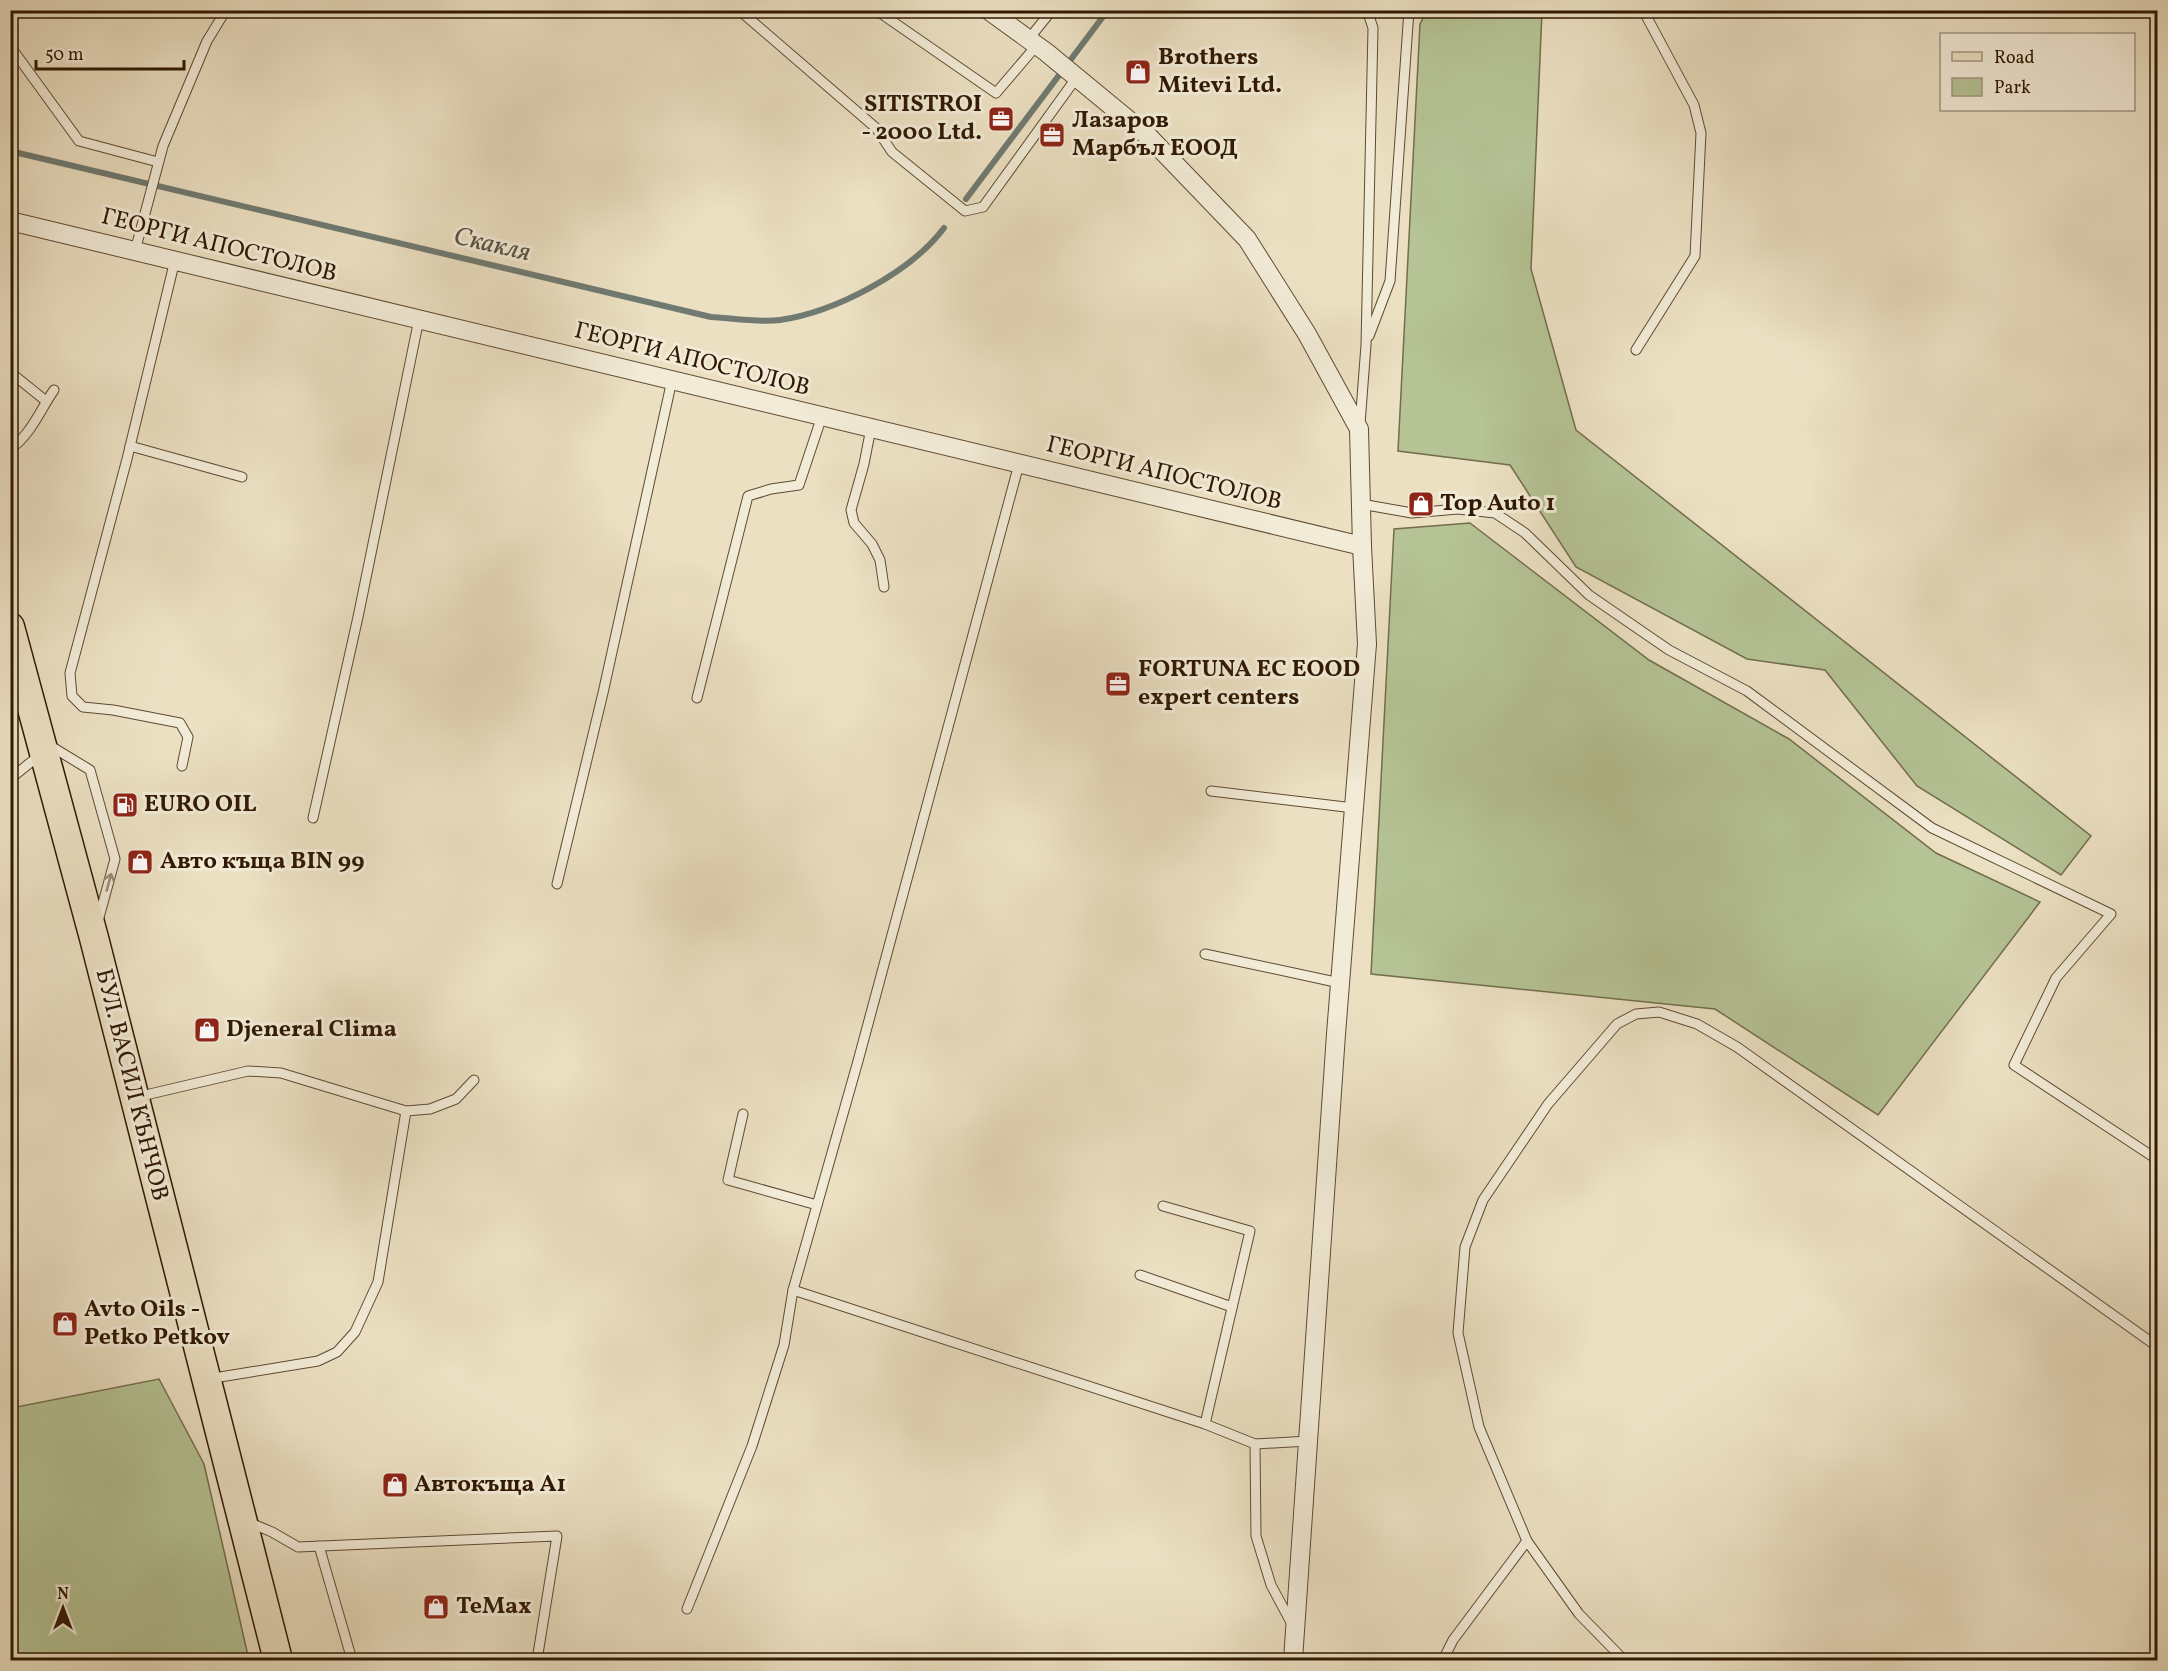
<svg xmlns="http://www.w3.org/2000/svg" width="2168" height="1671" font-family="Vollkorn,serif">
	<style>
		.green { fill: #b5c395; stroke: #726e4c; stroke-width: 1.5 }
		.lines { fill: none; stroke-linecap: round; stroke-linejoin: round }
		.stream { stroke: #707a71; stroke-width: 6 }
		.lane-casing { stroke: #5f4a32; stroke-width: 11 }
		.street-casing { stroke: #5f4a32; stroke-width: 20 }
		.primary-casing { stroke: #301802; stroke-width: 31 }
		.lane { stroke: #f2ebd7; stroke-width: 9 }
		.street { stroke: #f2ebd7; stroke-width: 18 }
		.primary { stroke: #ebe0c2; stroke-width: 28 }
		.oneway { stroke: #9b8c77 }
		.labels { text-anchor: middle; dominant-baseline: central; stroke-width: 6; stroke-linejoin: round; paint-order: stroke }
		.poi-label { font-size: 24px; font-weight: bold; fill: #301802; stroke: #f2ebd7; text-anchor: start }
		.street-label { font-size: 24px; fill: #301802; stroke: #f2ebd7 }
		.water-label { font-size: 26px; font-style: italic; fill: #555143; stroke: #f2ebd7 }
	</style>
	<rect width="100%" height="100%" fill="#ebe0c2"/>
	<filter id="stains"><feTurbulence type="fractalNoise" baseFrequency=".00333" numOctaves="4"/><feColorMatrix values="0 0 0 0 .2 0 0 0 0 .09 0 0 0 0 .02 0 0 0 .5 -.17"/></filter>
	<radialGradient id="worn" r=".72"><stop offset=".6" stop-color="#630" stop-opacity="0"/><stop offset="1" stop-color="#630" stop-opacity=".3"/></radialGradient>
	<!-- green -->
	<g class="green">
		<path d="M1427,11h115l-11,258 45,161 515,406 -30,39 -144,-89 -92,-116 -78,-11 -171,-92 -66,-102 -112,-14 22,-427z"/>
		<path d="M1470,523l179,137 140,79 147,114 104,49 -162,213 -163,-106 -344,-35 23,-445z"/>
		<path d="M159,1379l45,85 45,196h-238v-252z"/>
	</g>
	<g class="lines">
		<!-- stream -->
		<g class="stream">
			<path d="M10,151l701,166c19,1 50,6 69,3 55,-8 130,-47 164,-92"/>
			<path d="M966,199l142,-189"/>
		</g>
		<defs>
			<g id="lane">
				<path d="M739,10l137,118 16,24 73,59 18,-4 94,-130"/>
				<path d="M876,10l120,83 41,-48"/>
				<path d="M1028,40l24,-30"/>
				<path d="M10,46l69,95 79,21"/>
				<path d="M135,251l28,-105 44,-105 19,-31"/>
				<path d="M175,260l-48,199 -57,214 2,23 11,11 30,3 67,13 8,14 -6,29"/>
				<path d="M1369,336l21,-55 19,-271"/>
				<path d="M1636,350l59,-94 6,-123 -7,-28 -51,-95"/>
				<path d="M10,372l36,29"/>
				<path d="M1360,424l6,-79 7,-317 -6,-18"/>
				<path d="M871,428l-7,36 -13,46 3,13 18,21 8,16 4,27"/>
				<path d="M130,446l112,31"/>
				<path d="M10,449c21,-14 30,-39 44,-59"/>
				<path d="M1361,504l51,9 46,-4 37,4 30,20 64,62 80,55 78,41 185,137 179,86 -55,64 -42,87 144,95"/>
				<path d="M697,698l51,-202 23,-7 28,-4 23,-69"/>
				<path d="M49,745l41,25 25,89 -17,62"/>
				<path d="M10,779l31,-25"/>
				<path d="M1211,791l143,17"/>
				<path d="M313,818l45,-201 61,-298"/>
				<path d="M557,884l46,-191 69,-313"/>
				<path d="M1205,954l135,29"/>
				<path d="M137,1097l111,-26 33,2 125,38 24,-2 26,-10 18,-19"/>
				<path d="M743,1114l-15,66 89,25"/>
				<path d="M1163,1206l87,25 -45,193"/>
				<path d="M1140,1275l92,32"/>
				<path d="M793,1290l412,134 50,20 53,-3"/>
				<path d="M208,1379l110,-18 19,-9 18,-20 23,-50 28,-171"/>
				<path d="M1255,1444l1,92 15,49 22,41"/>
				<path d="M248,1522l24,10 26,15 259,-11 -20,124"/>
				<path d="M319,1546l33,114"/>
				<path d="M687,1609l65,-163 32,-101 9,-55 65,-229 161,-597"/>
				<path d="M1443,1660l10,-20 74,-99"/>
				<path d="M1624,1660l-45,-46 -52,-73 -48,-114 -21,-94 7,-86 18,-47 65,-96 69,-80 19,-10 23,-2 38,12 40,23 421,300"/>
			</g>
			<g id="street">
				<path d="M988,10l58,42 103,85 98,102 60,95 52,95 3,117 5,98 -31,390 -43,626"/>
				<path d="M10,221l1352,325"/>
			</g>
			<path id="primary" d="M10,627l84,311 184,722"/>
		</defs>
		<!-- lane casing -->
		<use href="#lane" class="lane-casing"/>
		<!-- street casing -->
		<use href="#street" class="street-casing"/>
		<!-- primary casing -->
		<use href="#primary" class="primary-casing"/>
		<!-- lane -->
		<use href="#lane" class="lane"/>
		<!-- street -->
		<use href="#street" class="street"/>
		<!-- primary -->
		<use href="#primary" class="primary"/>
	</g>
	<!-- one-way arrows -->
	<defs><path id="oneway-shaft" d="M-6 0H5M1.5-3L5.5 0L1.5 3" fill="none" stroke-width="1.6" stroke-linecap="round" stroke-linejoin="round" transform="scale(1.5)"/></defs>
	<use class="oneway" href="#oneway-shaft" transform="translate(109 882) rotate(-75)"/>
	<!-- icons -->
	<defs>
		<symbol id="shop-square" viewBox="-11 -11 22 22"><rect x="-9" y="-9" width="18" height="18" rx="4" fill="#8f2418" stroke="#f2ebd7"/><path d="M-5-2.5h2.3a2.7 3.5 0 0 1 5.4 0H5L5.5 6h-11ZM-1.5-2.5h3a1.5 2.3 0 0 0-3 0Z" fill="#fff"/></symbol>
		<symbol id="office-square" viewBox="-11 -11 22 22"><rect x="-9" y="-9" width="18" height="18" rx="4" fill="#8f2418" stroke="#f2ebd7"/><path d="M-6-3h4V-5.5h4V-3h4V5H-6ZM-1-4.5V-3h2v-1.5ZM-6 0V1H6V0Z" fill="#fff"/></symbol>
		<symbol id="fuel-square" viewBox="-11 -11 22 22"><rect x="-9" y="-9" width="18" height="18" rx="4" fill="#8f2418" stroke="#f2ebd7"/><path d="M-5.5-6h7V0h2V4h1.3V-2.5L3-4.5l.8-.8L6-3V5H2.5V1h-1V6h-7ZM-4.2-4.7v3.2H.2V-4.7Z" fill="#fff"/></symbol>
	</defs>
	<g fill-rule="evenodd">
		<use href="#shop-square" x="1123" y="57" width="30" height="30"/>
		<use href="#office-square" x="986" y="104" width="30" height="30"/>
		<use href="#office-square" x="1037" y="120" width="30" height="30"/>
		<use href="#shop-square" x="1406" y="489" width="30" height="30"/>
		<use href="#office-square" x="1103" y="669" width="30" height="30"/>
		<use href="#fuel-square" x="110" y="790" width="30" height="30"/>
		<use href="#shop-square" x="125" y="847" width="30" height="30"/>
		<use href="#shop-square" x="192" y="1015" width="30" height="30"/>
		<use href="#shop-square" x="50" y="1309" width="30" height="30"/>
		<use href="#shop-square" x="380" y="1470" width="30" height="30"/>
		<use href="#shop-square" x="421" y="1592" width="30" height="30"/>
	</g>
	<g class="labels">
		<!-- poi labels -->
		<g class="poi-label">
			<text x="1158" y="58">Brothers<tspan x="1158" dy="28">Mitevi Ltd.</tspan></text>
			<text x="982" y="105" text-anchor="end">SITISTROI<tspan x="982" dy="28">- 2000 Ltd.</tspan></text>
			<text x="1072" y="121">Лазаров<tspan x="1072" dy="28">Марбъл ЕООД</tspan></text>
			<text x="1440" y="504">Top Auto 1</text>
			<text x="1138" y="670">FORTUNA EC EOOD<tspan x="1138" dy="28">expert centers</tspan></text>
			<text x="144" y="805">EURO OIL</text>
			<text x="160" y="862">Авто къща BIN 99</text>
			<text x="226" y="1030">Djeneral Clima</text>
			<text x="84" y="1310">Avto Oils -<tspan x="84" dy="28">Petko Petkov</tspan></text>
			<text x="414" y="1485">Автокъща А1</text>
			<text x="456" y="1607">TeMax</text>
		</g>
		<!-- street labels -->
		<g class="street-label">
			<text transform="translate(219 246) rotate(14)">ГЕОРГИ АПОСТОЛОВ</text>
			<text transform="translate(692 360) rotate(14)">ГЕОРГИ АПОСТОЛОВ</text>
			<text transform="translate(1164 474) rotate(14)">ГЕОРГИ АПОСТОЛОВ</text>
			<text transform="translate(131 1085) rotate(76)">БУЛ. ВАСИЛ КЪНЧОВ</text>
		</g>
		<!-- water labels -->
		<g class="water-label">
			<text transform="translate(492 245) rotate(13)">Скакля</text>
		</g>
	</g>
	<!-- margin -->
	<rect width="2168" height="1671" fill="none" stroke="#ebe0c2" stroke-width="36"/>
	<rect x="12" y="12" width="2144" height="1647" fill="none" stroke="#301802" stroke-width="3"/>
	<rect x="18" y="18" width="2132" height="1635" fill="none" stroke="#301802" stroke-width="1.5"/>
	<!-- legend -->
	<rect x="1940" y="33" width="195" height="78" fill="#f2ebd7" stroke="#a49782" stroke-width="1.5"/>
	<rect x="1952" y="52" width="30" height="9" fill="#ebe0c2" stroke="#a49782" stroke-width="1.5"/>
	<text x="1994" y="63" font-size="18" fill="#301802">Road</text>
	<rect x="1952" y="78" width="30" height="18" fill="#b5c395" stroke="#a49782" stroke-width="1.5"/>
	<text x="1994" y="93" font-size="18" fill="#301802">Park</text>
	<!-- north arrow -->
	<g transform="translate(63 1608)" stroke="#f2ebd7" stroke-width="4.5" paint-order="stroke">
	<path d="M0-4.5L10 22L0 15L-10 22Z" fill="#301802"/>
	<text y="-9" font-size="16" font-weight="bold" text-anchor="middle" fill="#301802">N</text>
	</g>
	<!-- scale -->
	<path d="M36 60v9h148v-9" fill="none" stroke="#301802" stroke-width="3"/>
	<text x="45" y="60" font-size="18" fill="#301802" stroke="#f2ebd7" stroke-width="4.5" paint-order="stroke">50 m</text>
	<rect width="100%" height="100%" filter="url(#stains)"/>
	<rect width="100%" height="100%" fill="url(#worn)"/>
</svg>
